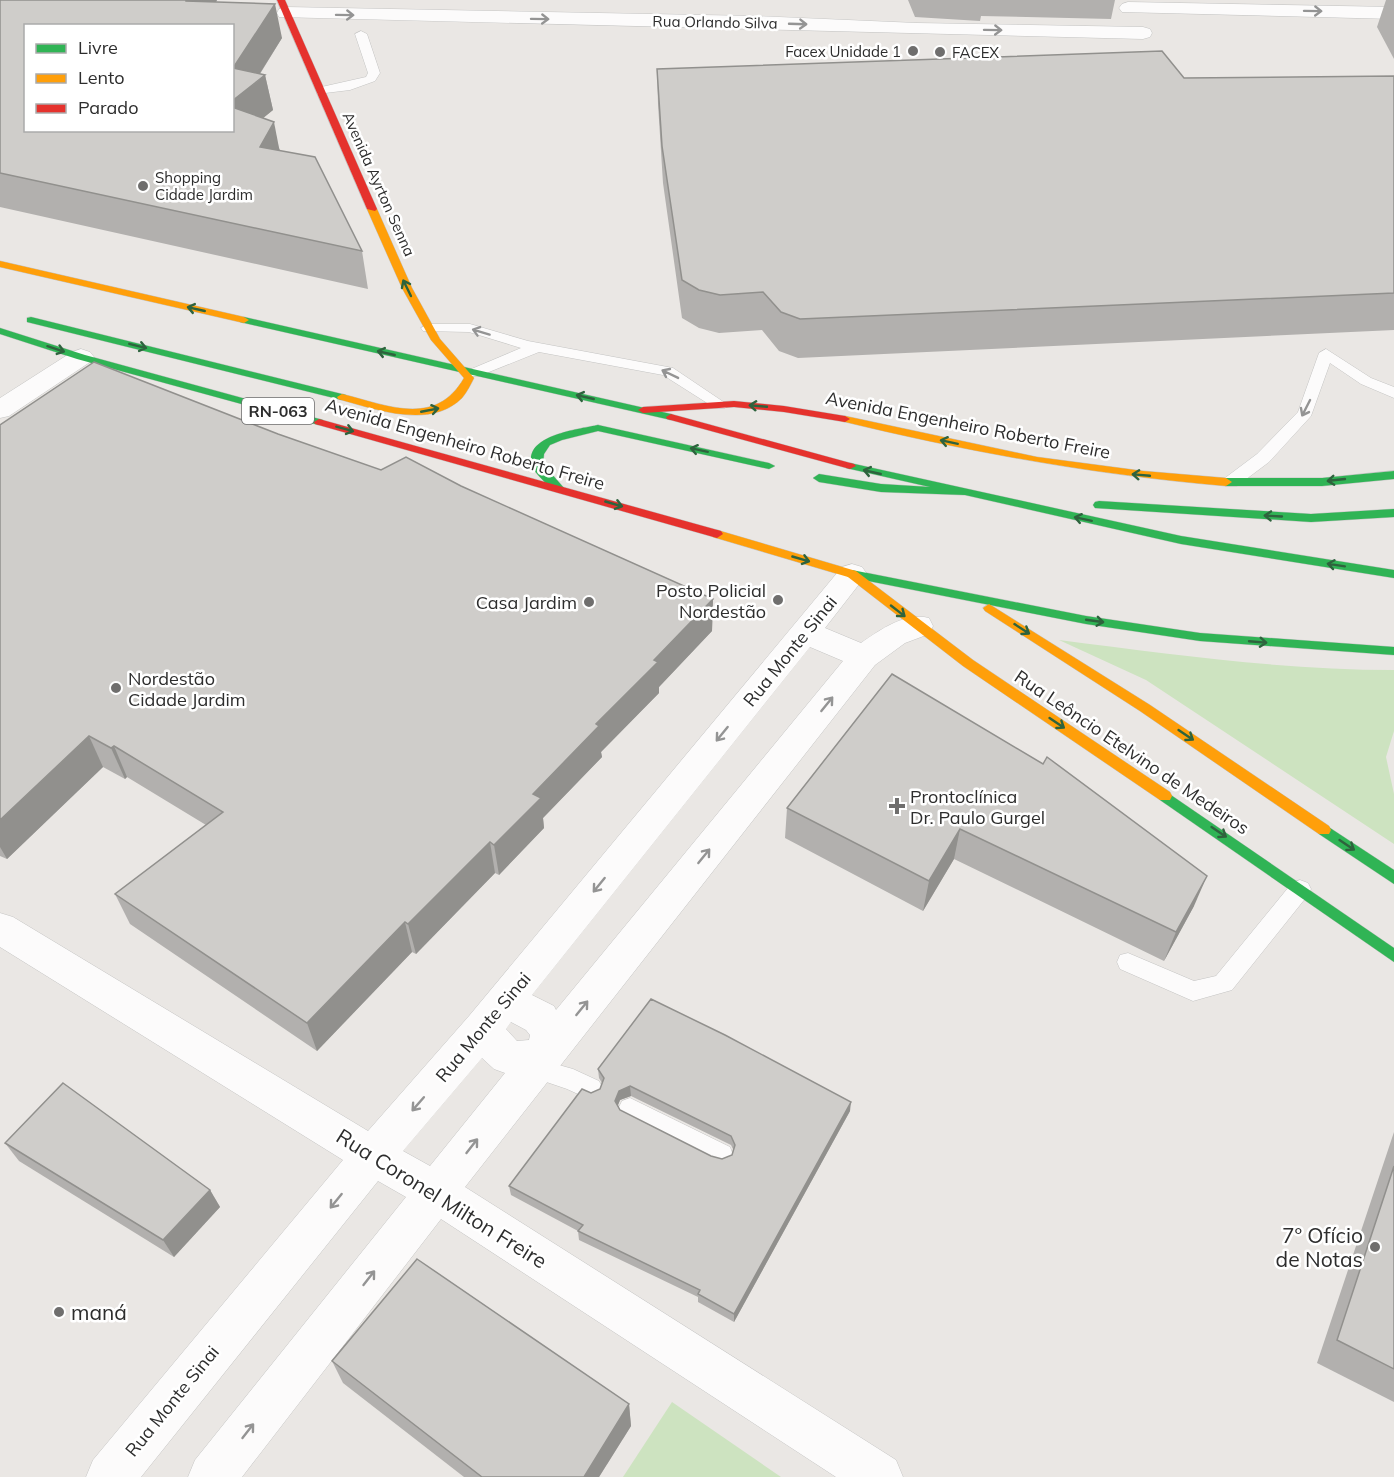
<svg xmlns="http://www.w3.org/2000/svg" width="1394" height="1477" font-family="Mulish,sans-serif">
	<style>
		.green { fill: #cde3c0 }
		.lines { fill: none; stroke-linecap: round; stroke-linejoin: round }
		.lane-casing { stroke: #c4c4c3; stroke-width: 1 }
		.street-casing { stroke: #c4c4c3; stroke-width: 1 }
		.fast-casing { stroke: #c4c4c3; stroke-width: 1 }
		.slow-casing { stroke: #c4c4c3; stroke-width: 1 }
		.jam-casing { stroke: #c4c4c3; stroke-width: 1 }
		.lane { fill: #fcfbfb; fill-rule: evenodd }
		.street { fill: #fcfbfb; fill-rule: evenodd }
		.fast { fill: #30b455; fill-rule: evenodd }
		.slow { fill: #ff9f0a; fill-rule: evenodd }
		.jam { fill: #e5322d; fill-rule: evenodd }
		.wall { fill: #b2b0ae; fill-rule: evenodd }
		.shaded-wall { fill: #91908d }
		.building { fill: #cfcdca; stroke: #91908d; stroke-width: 1.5; fill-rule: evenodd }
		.oneway { stroke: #949494 }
		.oneway2 { stroke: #2e633d }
		.poi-dot { fill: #6f6e6d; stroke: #fff; stroke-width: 2 }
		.labels { text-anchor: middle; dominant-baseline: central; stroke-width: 5; stroke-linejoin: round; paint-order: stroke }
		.far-street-label { font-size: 15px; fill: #2d2d2d; stroke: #fff }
		.far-poi-label { font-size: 15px; fill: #2d2d2d; stroke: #fff; text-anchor: start }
		.shield { fill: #fff; stroke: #6c6c6c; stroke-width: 1.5 }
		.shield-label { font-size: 16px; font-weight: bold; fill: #2d2d2d }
		.street-label { font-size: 18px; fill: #2d2d2d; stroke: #fff }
		.poi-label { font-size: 18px; fill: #2d2d2d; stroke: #fff; text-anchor: end }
		.near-street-label { font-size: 21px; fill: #2d2d2d; stroke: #fff }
		.near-poi-label { font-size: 21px; fill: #2d2d2d; stroke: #fff; text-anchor: end }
	</style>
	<rect width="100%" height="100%" fill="#eae7e4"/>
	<!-- green -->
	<g class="green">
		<path d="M1059,640c111,14 222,30 335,30v61l-8,26 8,37v50l-248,-164z"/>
		<path d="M672,1402l109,75h-158z"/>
	</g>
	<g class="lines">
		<defs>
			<g id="lane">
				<path d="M361,31l6,3 13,39 -5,8 -25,9 -33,4v-6l49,-11 2,-4 -13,-39z"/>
				<path d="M428,324h42l58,17 145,27 55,37 -3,3h-10l-52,-33 -124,-23 -60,24h-10l-3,-3 3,-3 52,-22 -52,-16 -46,-1 -2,-3z"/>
				<path d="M1326,349l45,29 23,9v11l-33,-14 -31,-21 -19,53 -42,46 -32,24h-12l-2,-4 2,-4 32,-24 41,-42 21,-59z"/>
				<path d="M1300,880l8,3 3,6 -3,6 -76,95 -39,11 -73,-32 -3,-7 3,-7 8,-2 66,28 22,-5 76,-93z"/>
				<path d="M534,1058l39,11 26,12 4,8 -4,8 -8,3 -24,-11 -41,-14 -4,-7 4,-7z"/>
				<path d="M630,1098l100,49 3,8 -3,8 -9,3 -9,-3 -90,-46 -4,-8 4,-8z"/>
			</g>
			<g id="street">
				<path d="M1128,2l266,5v12l-272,-7 -3,-4 3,-4z"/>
				<path d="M286,7l468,9 163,7 226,4 7,2 2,4 -2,4 -7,2 -864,-22 -2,-4 2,-4z"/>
				<path d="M81,349l9,3 4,5 -4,5 -81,54 -9,2v-20l72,-46z"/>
				<path d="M852,564l10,3 5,7 -42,54 36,15c19,-13 44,-31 68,-25l4,8 -4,8 -24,9 -30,22 -410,522 431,273 7,17h-67l-395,-258 -199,258h-54l7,-17 211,-263 -28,-16 -237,296h-55l7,-17 250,-300 -343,-213v-34l13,4 355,214 101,-115 373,-449zM810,647l33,14 -287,349 -2,-4 -22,-11zM511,1022l15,8 4,5 -1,5 -12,1 -11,-12zM482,1058l12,11 11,4 -75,93 -27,-15z"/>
			</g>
			<g id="fast">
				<path d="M31,317l315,78 1,2 -5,3 -315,-78v-4z"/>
				<path d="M244,317l427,97 5,3 -5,3 -431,-98 -1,-2z"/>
				<path d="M0,328l85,27 238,65 1,2 -5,3 -4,-1 -238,-65 -77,-25z"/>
				<path d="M598,425l171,38 6,3 -6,3 -171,-38 -36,9 -12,5 -6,9 -1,10 21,24 -6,4 -4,-1c-7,-8 -19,-16 -22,-26 -9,-30 48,-36 66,-40z"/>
				<path d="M850,463l331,73 213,34v8l-213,-34 -216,-49 -84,-3 -62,-10 -6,-4 6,-4 62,10 49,3 -84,-19v-4z"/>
				<path d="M1394,471v8l-72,7h-96l-6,-4 6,-4h96z"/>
				<path d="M1099,501l212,13 83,-5v8l-83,5 -216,-14 -2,-3 2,-3z"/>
				<path d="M852,570l234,46 114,17 194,14v8l-194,-14 -114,-17 -238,-47 -2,-3z"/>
				<path d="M1165,791l229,157v14l-234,-162 -2,-4 2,-4z"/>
				<path d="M1324,824l70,46v14l-75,-50 -2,-4 2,-4z"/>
			</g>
			<g id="slow">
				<path d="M372,206l5,3 35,79 28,51 34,39c-3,6 -7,14 -12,20 -32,32 -87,11 -124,1l-1,-2 5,-3c45,11 93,34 122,-16l-33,-38 -29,-52 -35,-79z"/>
				<path d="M0,261l244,56 5,3 -5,3 -244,-56z"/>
				<path d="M845,416l192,41 106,14 83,7 6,4 -6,4c-131,-11 -257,-34 -385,-65l-1,-2z"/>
				<path d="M717,530l139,41 117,89 197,132 2,4 -2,4h-10l-197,-134 -115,-89 -135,-40 -2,-3z"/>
				<path d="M989,604l161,101 179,121 2,4 -2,4h-10l-179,-123 -155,-100 -2,-3z"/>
			</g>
			<g id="jam">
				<path d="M277,0h8l92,209 -2,2 -8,-2z"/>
				<path d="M734,401l50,5 61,10 5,3 -5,3 -61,-10 -50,-5 -91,6 -5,-3 5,-3z"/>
				<path d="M671,414l183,50 2,2 -6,3 -183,-50 -1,-2z"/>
				<path d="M319,419l402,112 2,3 -6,4 -402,-114 -1,-2z"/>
			</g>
		</defs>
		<!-- lane casing -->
		<use href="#lane" class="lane-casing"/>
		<!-- street casing -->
		<use href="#street" class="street-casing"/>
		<!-- fast casing -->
		<use href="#fast" class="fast-casing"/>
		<!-- slow casing -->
		<use href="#slow" class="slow-casing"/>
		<!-- jam casing -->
		<use href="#jam" class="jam-casing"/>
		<!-- lane -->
		<use href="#lane" class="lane"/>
		<!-- street -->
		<use href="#street" class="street"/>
		<!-- fast -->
		<use href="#fast" class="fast"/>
		<!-- slow -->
		<use href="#slow" class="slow"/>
		<!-- jam -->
		<use href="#jam" class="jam"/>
	</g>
	<!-- wall -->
	<g class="wall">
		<path d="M0,0h217l-1,2 66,36 -22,36 5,1 8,35 -10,8 17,32 82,101 6,38 -368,-82z"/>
		<path d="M908,0h207l-4,19 -130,-3 -1,5 -65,-4z"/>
		<path d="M1386,0h8v59l-17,-32z"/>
		<path d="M657,69l527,9 210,-2v254l-596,28 -19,-7 -17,-21 -43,3 -20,-5 -17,-10 -19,-135 -5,-79z"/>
		<path d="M0,425l278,9 103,36 80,16 252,113 -1,32 -53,56v6l-58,59 1,5 -59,61 1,10 -45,47 -4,-2 -79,81 -4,-2 -95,99 -187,-127 -15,-30 91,-69 -79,-48 -2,2 -22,-12 -96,92 -7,-3z"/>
		<path d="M892,674l302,232 -30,55 -210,-102 -31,52 -138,-73 2,-30z"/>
		<path d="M598,1069l252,42 -116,211 -36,-20v-5l-119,-57 -1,-9 -67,-36 -2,-9 91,-97 2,-6 -3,-5zM631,1096l100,49 3,6 -2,4 -10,4 -11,-3 -91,-46 -2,-5 2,-5z"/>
		<path d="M1394,1132v270l-77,-39z"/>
		<path d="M5,1143l205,47 10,17 -46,50 -155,-96z"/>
		<path d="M332,1361l297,43 2,22 -32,51h-135l-121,-94z"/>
	</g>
	<!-- shaded-wall -->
	<g class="shaded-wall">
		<path d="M186,0h31l-17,26 -14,-25z"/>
		<path d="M275,4l7,34 -30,48 13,-11 8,35 -37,30 -4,-16 1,-56z"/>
		<path d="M274,122l7,36 -21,-11z"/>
		<path d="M713,599l-1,32 -53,56v6l-58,59 1,5 -59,61 1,10 -45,47 -5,-30 39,-51 121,-134z"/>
		<path d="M89,736l14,31 -96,92 -7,-12v-27z"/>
		<path d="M114,746l13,31 -2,2 -14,-31z"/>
		<path d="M960,829l-6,30 -31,52 6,-30z"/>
		<path d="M490,842l5,31 -79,81 -8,-30z"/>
		<path d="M1207,876l-13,30 -30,55 12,-29z"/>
		<path d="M405,922l7,30 -95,99 -10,-28z"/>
		<path d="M630,1086l1,10 -11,4 -4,10 -1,-9 4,-10z"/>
		<path d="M851,1102l-1,9 -116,211v-8z"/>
		<path d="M210,1190l10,17 -46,50 -11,-17z"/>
		<path d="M629,1404l2,22 -32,51h-15z"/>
	</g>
	<!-- building -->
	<g class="building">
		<path d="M0,0h186v1l89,3 -42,64 32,7 -33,26v-75h-206v104h206v-23l42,15 -14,25 55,10 47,94 -362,-78z"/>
		<path d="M1162,51l22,27 210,-2v217l-594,26 -19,-7 -18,-20 -43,3 -21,-5 -17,-10 -20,-134 -5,-77z"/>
		<path d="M94,362l184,72 103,36 25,-13 55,29 252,113 -59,61 4,2 -62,62 3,2 -66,68 8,4 -47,47 -4,-3 -82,82 -3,-2 -98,101 -192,-129 108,-82 -109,-66 -3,2 -22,-12 -89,84v-395z"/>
		<path d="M892,674l151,90 4,-7 160,119 -31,56 -216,-103 -31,52 -142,-73z"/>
		<path d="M651,999l74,36 126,67 -117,212 -36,-20 2,-4 -122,-59 5,-6 -74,-39 73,-97 9,4 9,-4 4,-11 -6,-9zM630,1086l101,50 4,9 -3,10 -10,4 -11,-3 -91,-46 -5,-9 4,-10z"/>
		<path d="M63,1083l147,107 -47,50 -158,-97z"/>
		<path d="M1394,1166v203l-57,-29z"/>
		<path d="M417,1259l212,145 -45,73h-102l-150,-116z"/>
	</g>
	<!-- one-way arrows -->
	<defs><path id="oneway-shaft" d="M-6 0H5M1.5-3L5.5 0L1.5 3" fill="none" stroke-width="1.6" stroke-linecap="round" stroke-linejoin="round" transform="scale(1.5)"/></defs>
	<g class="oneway">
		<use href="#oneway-shaft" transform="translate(1313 11) rotate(1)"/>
		<use href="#oneway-shaft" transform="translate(345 15) rotate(1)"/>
		<use href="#oneway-shaft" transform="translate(540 19) rotate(1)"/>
		<use href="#oneway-shaft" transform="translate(798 24) rotate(2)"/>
		<use href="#oneway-shaft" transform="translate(993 30) rotate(1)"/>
		<use href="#oneway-shaft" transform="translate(481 332) rotate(-163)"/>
		<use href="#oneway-shaft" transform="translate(670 374) rotate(-154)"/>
		<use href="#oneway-shaft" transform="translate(1306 408) rotate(117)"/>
		<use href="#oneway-shaft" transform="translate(827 704) rotate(-51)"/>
		<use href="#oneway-shaft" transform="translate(722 734) rotate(129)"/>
		<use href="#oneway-shaft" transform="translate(704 856) rotate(-51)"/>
		<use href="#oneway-shaft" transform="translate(599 885) rotate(129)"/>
		<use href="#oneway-shaft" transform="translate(582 1008) rotate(-51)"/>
		<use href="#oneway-shaft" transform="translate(418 1104) rotate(131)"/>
		<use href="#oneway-shaft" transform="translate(472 1146) rotate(-52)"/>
		<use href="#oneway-shaft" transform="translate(336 1201) rotate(129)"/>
		<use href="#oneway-shaft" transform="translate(369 1278) rotate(-52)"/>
		<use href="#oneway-shaft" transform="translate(248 1431) rotate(-52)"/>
	</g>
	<g class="oneway2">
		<use href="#oneway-shaft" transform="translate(407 288) rotate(-116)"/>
		<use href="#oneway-shaft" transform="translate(196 309) rotate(-167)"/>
		<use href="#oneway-shaft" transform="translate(138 346) rotate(14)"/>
		<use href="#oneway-shaft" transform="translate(56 349) rotate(18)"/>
		<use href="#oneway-shaft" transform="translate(386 353) rotate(-167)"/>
		<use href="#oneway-shaft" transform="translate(585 397) rotate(-167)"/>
		<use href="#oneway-shaft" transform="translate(758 406) rotate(-175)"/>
		<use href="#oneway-shaft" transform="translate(430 410) rotate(-11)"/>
		<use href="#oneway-shaft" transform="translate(345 429) rotate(15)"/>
		<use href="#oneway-shaft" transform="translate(949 442) rotate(-168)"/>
		<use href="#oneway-shaft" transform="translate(699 450) rotate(-168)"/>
		<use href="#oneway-shaft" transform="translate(872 472) rotate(-167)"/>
		<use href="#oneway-shaft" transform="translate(1141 475) rotate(-175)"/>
		<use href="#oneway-shaft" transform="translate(1336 480) rotate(174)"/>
		<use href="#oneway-shaft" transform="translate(614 504) rotate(16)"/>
		<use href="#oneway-shaft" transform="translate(1273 516) rotate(-177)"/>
		<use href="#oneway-shaft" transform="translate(1083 519) rotate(-168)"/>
		<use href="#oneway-shaft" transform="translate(801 559) rotate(16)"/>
		<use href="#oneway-shaft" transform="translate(1336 565) rotate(-171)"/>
		<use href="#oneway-shaft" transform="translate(898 611) rotate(38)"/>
		<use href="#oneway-shaft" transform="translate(1095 621) rotate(8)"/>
		<use href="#oneway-shaft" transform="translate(1022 629) rotate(33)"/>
		<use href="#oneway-shaft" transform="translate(1258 642) rotate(5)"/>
		<use href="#oneway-shaft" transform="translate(1057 723) rotate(34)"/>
		<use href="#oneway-shaft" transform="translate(1186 735) rotate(34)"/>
		<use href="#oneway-shaft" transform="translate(1219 832) rotate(34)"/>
		<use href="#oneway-shaft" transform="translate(1347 845) rotate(34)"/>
	</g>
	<!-- markers -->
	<g class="poi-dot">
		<circle cx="913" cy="51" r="6"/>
		<circle cx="940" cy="52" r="6"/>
		<circle cx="143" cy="186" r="6"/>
		<circle cx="778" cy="600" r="6"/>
		<circle cx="589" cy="602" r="6"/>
		<circle cx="116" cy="688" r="6"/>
		<path d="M894 797h6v6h6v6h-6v6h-6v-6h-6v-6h6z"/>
		<circle cx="1375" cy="1247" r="6"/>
		<circle cx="59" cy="1312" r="6"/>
	</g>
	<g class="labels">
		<!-- far-street labels -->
		<g class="far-street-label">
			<text transform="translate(715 22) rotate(1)">Rua Orlando Silva</text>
			<text transform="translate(379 184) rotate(66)">Avenida Ayrton Senna</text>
		</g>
		<!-- far-poi labels -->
		<g class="far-poi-label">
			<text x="901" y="51" text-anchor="end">Facex Unidade 1</text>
			<text x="952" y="52">FACEX</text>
			<text x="155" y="177">Shopping<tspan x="155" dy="17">Cidade Jardim</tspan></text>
		</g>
		<!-- shield labels -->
		<rect class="shield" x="242" y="398" width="72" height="26" rx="4.5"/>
		<g class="shield-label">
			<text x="278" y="411">RN-063</text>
		</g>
		<!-- street labels -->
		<g class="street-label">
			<text transform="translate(968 425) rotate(11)">Avenida Engenheiro Roberto Freire</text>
			<text transform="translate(465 444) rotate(16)">Avenida Engenheiro Roberto Freire</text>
			<text transform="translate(790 651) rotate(-51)">Rua Monte Sinai</text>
			<text transform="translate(1132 752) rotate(34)">Rua Leôncio Etelvino de Medeiros</text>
			<text transform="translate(483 1027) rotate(-50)">Rua Monte Sinai</text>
			<text transform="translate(172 1401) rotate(-51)">Rua Monte Sinai</text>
		</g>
		<!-- poi labels -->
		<g class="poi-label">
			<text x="766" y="590">Posto Policial<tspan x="766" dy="21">Nordestão</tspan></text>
			<text x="577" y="602">Casa Jardim</text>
			<text x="128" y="678" text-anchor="start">Nordestão<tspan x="128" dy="21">Cidade Jardim</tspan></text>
			<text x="910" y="796" text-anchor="start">Prontoclínica<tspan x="910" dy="21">Dr. Paulo Gurgel</tspan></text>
		</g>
		<!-- near-street labels -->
		<g class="near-street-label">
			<text transform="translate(442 1198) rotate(32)">Rua Coronel Milton Freire</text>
		</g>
		<!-- near-poi labels -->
		<g class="near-poi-label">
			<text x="1363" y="1235">7º Ofício<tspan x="1363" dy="24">de Notas</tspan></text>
			<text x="71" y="1312" text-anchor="start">maná</text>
		</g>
	</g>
	<!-- legend -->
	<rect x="24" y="24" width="210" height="108" fill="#ffffff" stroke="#ababab" stroke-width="1.5"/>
	<rect x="36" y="44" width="30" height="9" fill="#30b455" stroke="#ababab" stroke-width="1.5"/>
	<text x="78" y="54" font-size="18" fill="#2d2d2d">Livre</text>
	<rect x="36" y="74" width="30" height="9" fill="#ff9f0a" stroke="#ababab" stroke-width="1.5"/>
	<text x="78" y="84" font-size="18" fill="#2d2d2d">Lento</text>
	<rect x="36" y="104" width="30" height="9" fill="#e5322d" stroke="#ababab" stroke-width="1.5"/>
	<text x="78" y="114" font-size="18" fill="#2d2d2d">Parado</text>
</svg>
